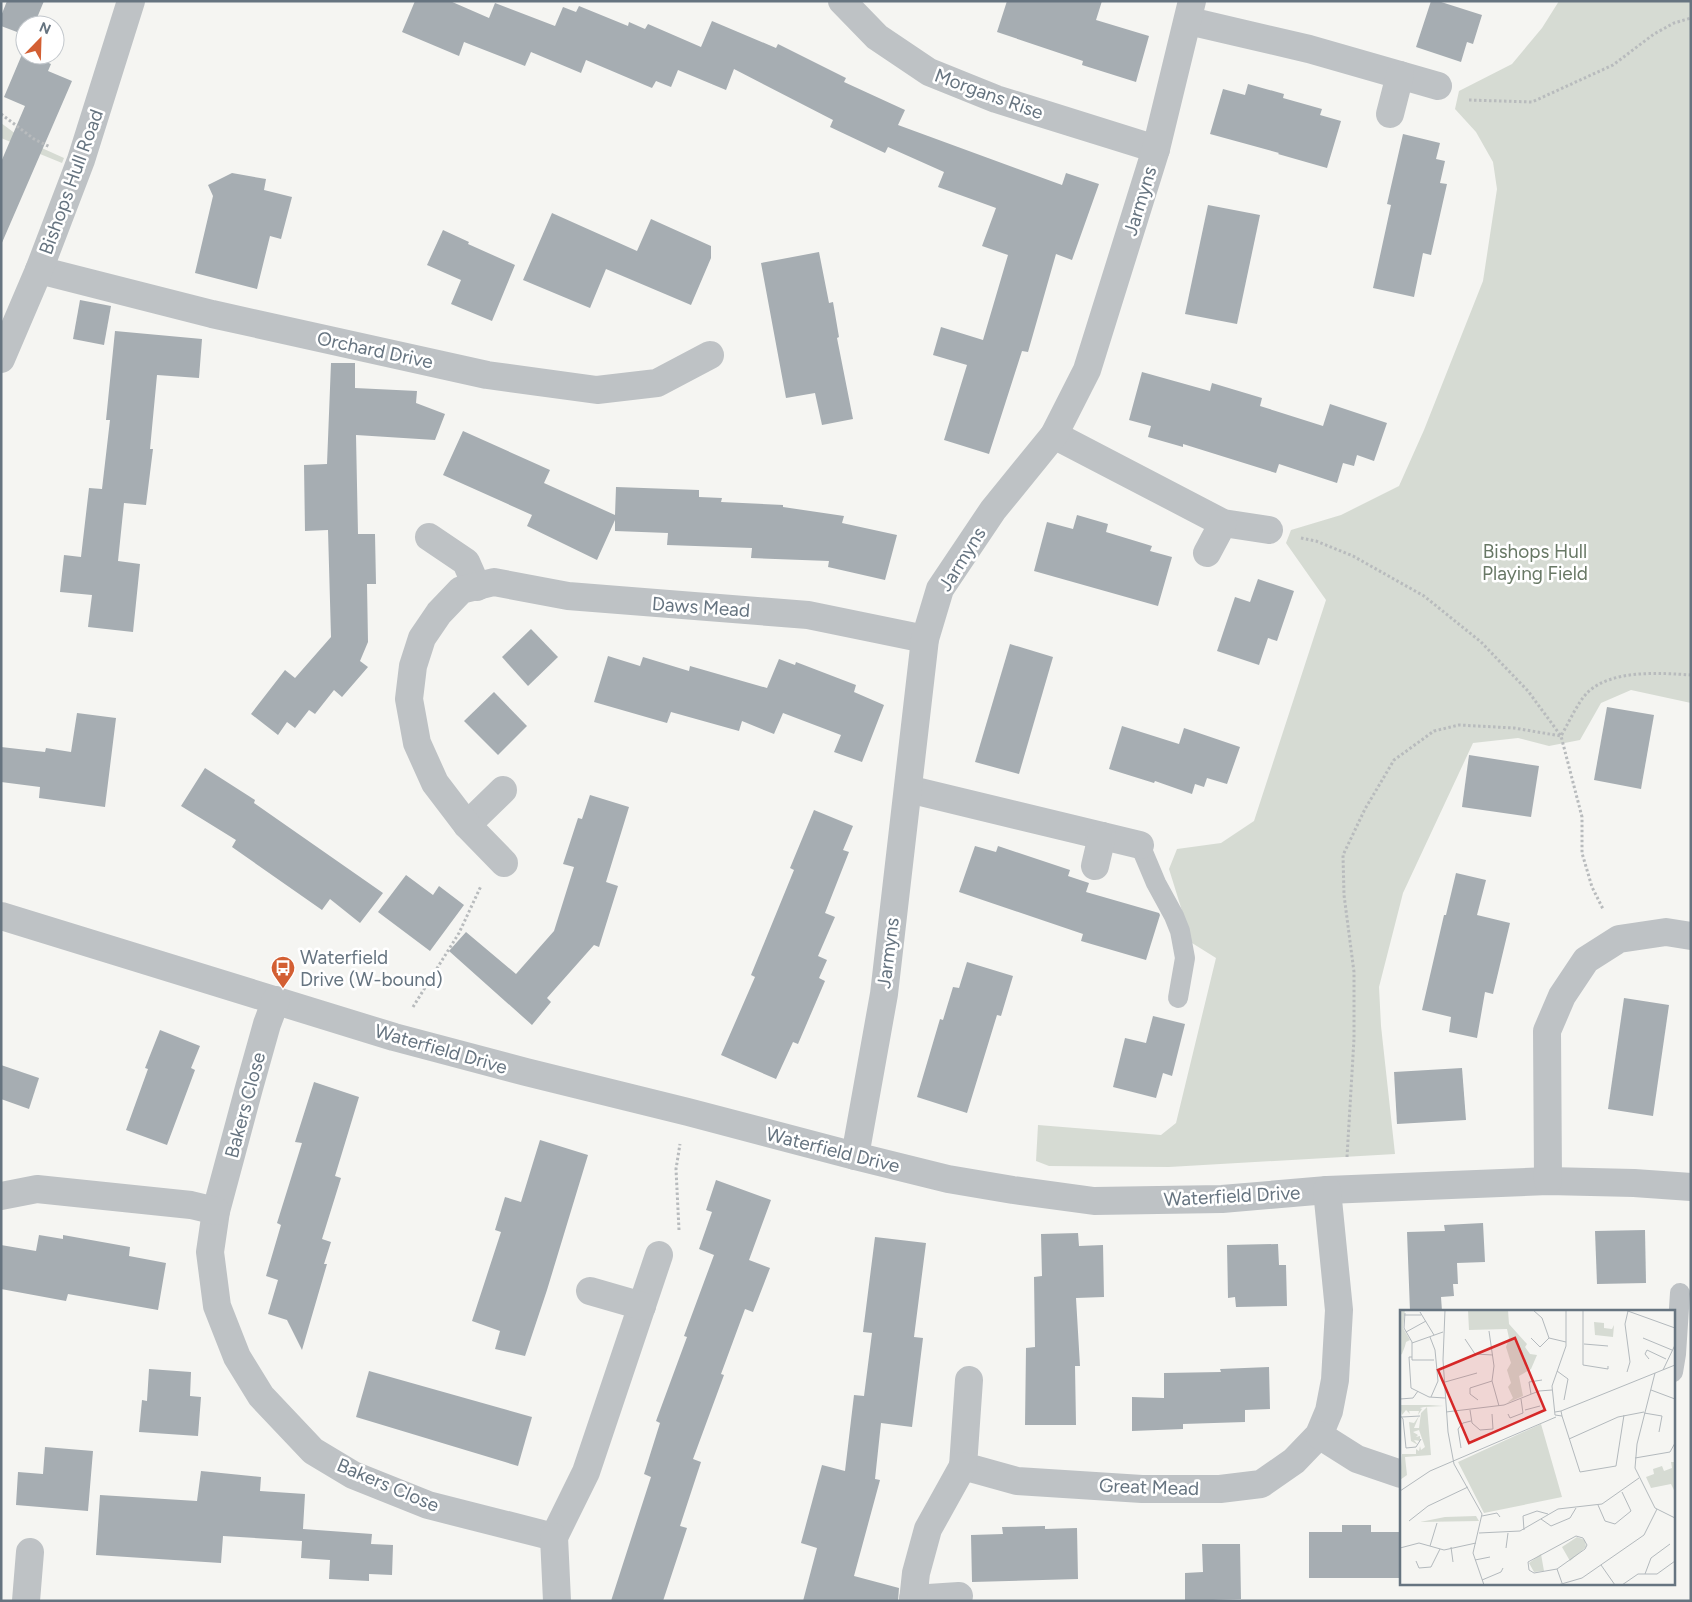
<svg xmlns="http://www.w3.org/2000/svg" width="1692" height="1602" font-family="Figtree,sans-serif">
	<style>
		.green { fill: #d6dbd3 }
		.building { fill: #a6adb2 }
		.lines { fill: none; stroke-linecap: round; stroke-linejoin: round }
		.path { stroke: #b8bbbd; stroke-width: 3; stroke-dasharray: 2.5 2.5; stroke-linecap: butt }
		.lane { stroke: #bec2c5; stroke-width: 20 }
		.street { stroke: #bec2c5; stroke-width: 28 }
		.labels { text-anchor: middle; dominant-baseline: central; stroke-width: 5; stroke-linejoin: round; paint-order: stroke }
		.street-label { font-size: 19px; fill: #667480; stroke: #fff }
		.park-label { font-size: 19px; fill: #687865; stroke: #fff }
		.poi-label { font-size: 19px; fill: #667480; stroke: #fff; text-anchor: start }
		.inset-road { fill: none; stroke: #b3b9bd; stroke-width: 1 }
		.view { fill: #d62828; fill-opacity: 0.15; stroke: #d62828; stroke-width: 2.5 }
		.inset-edge { fill: none; stroke: #667480; stroke-width: 2.5 }
	</style>
	<rect width="100%" height="100%" fill="#f5f5f2"/>
	<!-- green -->
	<g class="green">
		<path d="M1559,1h132v702l-60,-13 -30,13 -21,37 -31,6 -31,-8 -45,5 -70,150 -24,94 2,39 14,128 -226,13 -120,-1 -13,-5 2,-36 123,10 15,-12 40,-165 -24,-15 -23,-74 8,-20 44,-6 33,-22 72,-221 -40,-57 5,-13 50,-15 58,-29 25,-56 59,-149 14,-92 -4,-27 -17,-30 -21,-23 4,-18 53,-27 30,-36z"/>
		<path d="M1,123l23,17 40,18 -2,5 -61,-25z"/>
	</g>
	<!-- building -->
	<g class="building">
		<path d="M7,1h37l-10,24h-9v10l-24,-9v-10z"/>
		<path d="M415,1h35l39,17 6,-15 60,23 8,-19 13,5 3,-6 49,20 1,-4 16,7 3,-5 53,23 11,-26 64,27 2,-4 68,34 -2,4 61,28 -7,15 164,60 4,-12 33,11 -27,76 -16,-6 -28,98 -6,-1 -33,103 -45,-14 23,-75 -34,-10 8,-28 42,13 25,-85 -26,-9 14,-38 -58,-21 6,-15 -56,-25 -3,6 -55,-26 3,-7 -99,-51 -8,21 -48,-20 -7,17 -15,-6 -4,7 -66,-28 -5,13 -50,-21 -6,14 -61,-24 -5,14 -57,-24z"/>
		<path d="M1007,1h95l-6,19 53,16 -13,46 -54,-17 1,-4 -86,-29z"/>
		<path d="M1431,1h7l44,14 -9,29 -6,-2 -6,20 -45,-15z"/>
		<path d="M23,52l2,1v2h5l21,9 -3,7 24,10 -71,164v-83l24,-56 -21,-9z"/>
		<path d="M1248,84l36,10 -1,4 39,11 -2,6 21,6 -14,47 -49,-14 1,-1 -69,-19 13,-45 22,6z"/>
		<path d="M1403,134l37,9 -4,16 9,2 -5,22 7,1 -16,71 -8,-2 -9,44 -41,-9 18,-83 -4,-1z"/>
		<path d="M232,173l34,6 -2,11 28,7 -11,42 -11,-3 -13,53 -62,-16 18,-77 -5,-11z"/>
		<path d="M1208,205l52,10 -23,109 -52,-10z"/>
		<path d="M552,213l85,38 14,-32 60,27v12l-20,47 -85,-36 -16,39 -67,-28z"/>
		<path d="M443,230l26,12 -1,2 47,21 -23,56 -41,-17 10,-24 -34,-15z"/>
		<path d="M819,252l10,51 4,-1 6,35 -2,1 16,81 -31,6 -7,-32 -29,5 -25,-135z"/>
		<path d="M80,300l31,6 -7,39 -31,-6z"/>
		<path d="M115,331l87,8 -3,39 -42,-3 -7,74h3l-7,56 -22,-2 -6,58 22,3 -7,68 -45,-5 4,-32 -32,-3 4,-37 17,2 8,-69 13,1 8,-69h-4z"/>
		<path d="M331,363h24v25l62,3 -1,12 29,11 -10,26 -79,-5 2,99h17l1,50h-9l1,58 -8,19 8,6 -26,30 -8,-7 -19,24 -6,-4 -14,18 -8,-6 -9,13 -27,-21 34,-44 10,8 36,-41 -3,-107 -23,1 -1,-66 23,-1z"/>
		<path d="M1142,372l68,19 2,-8 50,15 -2,8 63,20 7,-22 57,19 -13,38 -17,-6 -3,11 -11,-3 -6,20 -58,-19 -3,9 -93,-29v3l-35,-10 3,-11 -22,-6z"/>
		<path d="M463,431l87,39 -6,13 71,32 1,-28 83,3v7l23,1 -1,4 62,3v2l61,9 -2,7 55,12 -12,45 -57,-13 1,-6 -78,-3 1,-10 -85,-3 1,-12 -53,-2v-11l-18,40 -70,-34 5,-11 -89,-40z"/>
		<path d="M1077,515l31,9 -2,8 46,14 -2,5 22,6 -14,49 -124,-35 13,-49 26,7z"/>
		<path d="M1258,579l36,12 -17,50 -9,-3 -9,27 -42,-14 18,-54 15,5z"/>
		<path d="M531,629l27,28 -30,29 -26,-29z"/>
		<path d="M1010,644l43,13 -34,117 -44,-12z"/>
		<path d="M608,656l32,10 3,-9 46,14 1,-5 77,22 12,-29 16,6 1,-3 60,23 -2,7 30,13 -22,57 -28,-10 7,-17 -58,-22 -9,21 -32,-13 -3,10 -68,-19 -4,11 -73,-21z"/>
		<path d="M494,692l33,34 -29,29 -34,-34z"/>
		<path d="M1607,707l47,8 -13,74 -47,-9z"/>
		<path d="M77,713l39,5 -11,89 -66,-9 1,-11 -39,-5v-35l44,5 1,-4 25,4z"/>
		<path d="M1122,726l57,18 5,-16 56,19 -13,37 -20,-6 -3,9 -9,-3 -3,10 -37,-13 -1,2 -45,-14z"/>
		<path d="M1469,755l70,11 -8,51 -69,-10z"/>
		<path d="M205,768l50,32 -1,3 129,90 -23,30 -30,-24 -8,11 -90,-63 4,-7 -55,-34z"/>
		<path d="M590,795l39,12 -23,75 12,4 -19,61 -5,-2 -47,53 4,4 -19,23 -83,-74 17,-19 50,42 38,-43 20,-64 -11,-3 15,-46 4,1z"/>
		<path d="M814,810l39,16 -10,24 6,2 -24,61 10,4 -17,39 9,4 -8,18 6,3 -27,63 -5,-2 -17,37 -55,-24 34,-78 -4,-2 43,-105 -4,-2z"/>
		<path d="M975,846l21,6 2,-6 72,24 -2,6 21,7 -3,9 73,21 1,2 -14,45 -65,-19 2,-7 -124,-42z"/>
		<path d="M1456,873l30,7 -9,35 33,8 -17,71 -8,-2 -8,46 -28,-6 2,-15 -29,-7 22,-95h2z"/>
		<path d="M406,875l27,20 6,-9 25,19 -34,46 -52,-39z"/>
		<path d="M967,962l46,14 -12,40 -4,-1 -30,98 -50,-16 23,-78 3,1 10,-33 6,1z"/>
		<path d="M1624,998l45,7 -16,111 -45,-7z"/>
		<path d="M1153,1016l32,8 -13,52 -9,-3 -7,25 -43,-11 12,-49 21,5z"/>
		<path d="M160,1030l40,16 -9,22 4,2 -28,75 -41,-15 22,-61 -3,-1z"/>
		<path d="M1,1065l38,13 -10,31 -28,-10z"/>
		<path d="M1462,1068l4,52 -69,4 -3,-52z"/>
		<path d="M314,1082l45,15 -24,79 6,2 -19,61 9,3 -7,22h3l-25,86 -15,-30 -19,-6 10,-34 -12,-4 15,-51 -4,-2 25,-80 -7,-1z"/>
		<path d="M540,1140l48,15 -41,135 -22,66 -30,-7 5,-18 -28,-10 29,-89 -6,-2 10,-33 16,5z"/>
		<path d="M716,1180l55,20 -22,60 21,8 -17,44 -8,-3 -24,65 3,1 -31,84 8,3 -21,64 7,2 -24,73h-52l40,-124 -7,-3 16,-51 -4,-2 31,-84 -3,-1 30,-81 -15,-6 13,-37 -6,-2z"/>
		<path d="M1483,1223l2,39 -28,1 1,21h-5l1,12 -13,1 1,14h-32l-3,-79 38,-1 -1,-6z"/>
		<path d="M1645,1230l1,53 -49,1 -2,-53z"/>
		<path d="M1078,1233l1,13 24,-1 1,52 -28,1 4,68h-5l1,59h-51l1,-77 9,-1 -1,-70 8,-1 -1,-42z"/>
		<path d="M39,1235l24,4v-4l67,12 -1,9 37,7 -8,47 -90,-16 -2,7 -65,-12v-44l35,6z"/>
		<path d="M875,1237l51,6 -12,94 9,1 -11,89 -31,-4 -6,56 5,1 -26,96 45,12 -1,13h-95l14,-53 -16,-5 21,-78 23,6 9,-76 10,1 8,-63 -9,-1z"/>
		<path d="M1278,1244l1,21h7l1,41 -51,1 -1,-10 -7,1 -1,-53z"/>
		<path d="M1269,1367l1,42 -25,1v12l-62,2v5l-51,2v-34l32,1v-25l57,-1 -1,-3z"/>
		<path d="M149,1369l42,3 -1,24 11,1 -3,39 -59,-4 3,-32 5,1z"/>
		<path d="M369,1371l163,46 -14,49 -162,-49z"/>
		<path d="M45,1447l48,4 -5,60 -72,-6 2,-33 25,2z"/>
		<path d="M201,1471l60,6 -1,14 45,3 -2,35 69,5 -1,10 22,1 -1,30 -23,-1v7l-40,-2 1,-19 -29,-2 1,-17 -79,-5 -2,27 -125,-8 4,-60 97,6z"/>
		<path d="M1342,1525h29v7h30v46h-92v-46h33z"/>
		<path d="M1045,1526v3l32,-1 1,51 -106,3 -1,-47 32,-1 -1,-7z"/>
		<path d="M1202,1544h38l1,55 -56,2v-28l18,-1z"/>
	</g>
	<g class="lines">
		<!-- path -->
		<g class="path">
			<path d="M1469,100l63,2 81,-37 41,-31 20,-11 17,-5"/>
			<path d="M1,114l33,25 16,8"/>
			<path d="M1301,538l15,3 37,15 71,40 57,46 47,49 33,45c7,-12 17,-34 26,-43 24,-24 73,-20 104,-18"/>
			<path d="M413,1007l46,-74 22,-47"/>
			<path d="M1347,1157l7,-118v-67l-10,-77 -1,-40 22,-46 29,-49 40,-29 25,-6 55,3 47,8 21,81v36l10,34 11,22"/>
			<path d="M679,1230l-3,-61 4,-25"/>
		</g>
		<!-- lane -->
		<g class="lane">
			<path d="M1140,845l16,38 18,33 6,15 5,27 -7,40"/>
			<path d="M1673,1372l3,-18 4,-61"/>
		</g>
		<!-- street -->
		<g class="street">
			<path d="M842,1l35,36 52,35 67,27 160,50"/>
			<path d="M1189,21l120,28 129,37"/>
			<path d="M1390,114l10,-39"/>
			<path d="M39,270l173,44 275,61 110,15 60,-7 53,-28"/>
			<path d="M1,359l38,-89 42,-110 50,-159"/>
			<path d="M1054,435l169,88 46,7"/>
			<path d="M429,537l37,25 11,25"/>
			<path d="M1207,553l16,-30"/>
			<path d="M908,789l232,56"/>
			<path d="M467,825l36,-35"/>
			<path d="M504,863l-37,-38 -32,-42 -18,-40 -8,-44 4,-33 9,-28 17,-25 22,-23 33,-8 74,14 240,19 117,24"/>
			<path d="M1095,866l7,-30"/>
			<path d="M1,916l393,121 132,35 162,40 167,44 93,23 65,11 81,11 128,-2 105,-9 221,-9 86,2 57,4"/>
			<path d="M276,1000l-9,24 -18,64 -33,123 -6,41 7,54 20,51 24,39 52,55 40,24 75,30 126,32 32,-65 73,-217"/>
			<path d="M855,1156l29,-162 41,-355 15,-50 53,-79 61,-75 33,-65 69,-221 36,-148"/>
			<path d="M1548,1181l-1,-150 15,-35 24,-36 33,-21 47,-7 25,4"/>
			<path d="M1,1196l36,-7 154,16 25,6"/>
			<path d="M590,1291l52,15"/>
			<path d="M969,1380l-6,86 54,15 125,8h78l41,-5 33,-23 25,-26 10,-24 6,-31 4,-70 -12,-120"/>
			<path d="M1319,1435l38,24 44,15"/>
			<path d="M554,1537l3,64"/>
			<path d="M913,1599l46,-3"/>
			<path d="M26,1601l4,-49"/>
			<path d="M913,1601l3,-28 12,-44 35,-63"/>
		</g>
	</g>
	<!-- icons -->
	<defs>
		<symbol id="bus-pin" viewBox="-11 -11 22 30"><path d="M0 17L-7.5 6A9.5 9.5 0 1 1 7.5 6Z" fill="#d35f33" stroke="#fff"/><path d="M-5-6H5V4H4V6H2V4H-2V6H-4V4H-5ZM-3.5-4V0h7V-4ZM-3.5 1.2v1.5H-2V1.2ZM2 1.2v1.5H3.5V1.2Z" fill="#fff"/></symbol>
	</defs>
	<g fill-rule="evenodd">
		<use href="#bus-pin" x="269" y="954" width="28" height="38"/>
	</g>
	<g class="labels">
		<!-- street labels -->
		<g class="street-label">
			<text transform="translate(989 94) rotate(20)">Morgans Rise</text>
			<text transform="translate(71 182) rotate(-70)">Bishops Hull Road</text>
			<text transform="translate(1140 201) rotate(-73)">Jarmyns</text>
			<text transform="translate(375 350) rotate(12)">Orchard Drive</text>
			<text transform="translate(962 559) rotate(-58)">Jarmyns</text>
			<text transform="translate(701 607) rotate(4)">Daws Mead</text>
			<text transform="translate(888 953) rotate(-83)">Jarmyns</text>
			<text transform="translate(441 1049) rotate(16)">Waterfield Drive</text>
			<text transform="translate(245 1105) rotate(-75)">Bakers Close</text>
			<text transform="translate(833 1150) rotate(14)">Waterfield Drive</text>
			<text transform="translate(1232 1196) rotate(-3)">Waterfield Drive</text>
			<text transform="translate(388 1485) rotate(23)">Bakers Close</text>
			<text transform="translate(1149 1487) rotate(2)">Great Mead</text>
		</g>
		<!-- park labels -->
		<g class="park-label">
			<text x="1535" y="551">Bishops Hull<tspan x="1535" dy="22">Playing Field</tspan></text>
		</g>
		<!-- poi labels -->
		<g class="poi-label">
			<text x="300" y="957">Waterfield<tspan x="300" dy="22">Drive (W-bound)</tspan></text>
		</g>
	</g>
	<!-- overview -->
	<g transform="translate(1400 1310)">
		<rect width="275" height="275" fill="#f5f5f2"/>
		<path d="M0,0h5l-2,18 7,12 -4,2 -1,4 -3,8 -2,1zM68,0h40l1,14 18,20 -2,3 5,7 7,1 -6,14 -12,7 4,20 -16,7 6,-5 -5,-11 3,-4 -4,-13 4,-7 -5,-16 3,-9 -2,-9 -38,1zM194,12l10,1v5l8,1 2,-4 -1,12 -18,-2zM0,95h29l15,1 -20,1 -4,1 2,1 -4,6 1,-4h-10l1,3 -4,-4 -4,5zM27,97l4,48 -26,2 2,18 -7,5 2,-26h14v-5l3,2 1,-5 1,4 4,-3 -6,-17 -6,2 5,3 -2,2 4,-1v5l-6,-1 4,5 -7,-4 -2,-19 5,1 5,-7 -5,12h5l2,-15zM141,114l21,73 -78,16 -26,-51zM271,152h4v30l-4,-8 -20,4 -5,-11 8,-3 -1,-5 9,-3 2,5 8,-3zM76,206l3,5 -59,1 25,-5zM177,227l8,3 1,7 -16,14 -8,-14zM141,244l3,17 -10,1 -5,-9z" fill="#d6dbd3"/>
		<path class="inset-road" d="M45,0l-2,50 5,72 6,32 28,50 -9,39 11,32M133,0l9,8 7,20 17,4M183,0v55l25,4v-3M225,0l50,18M20,2l14,23M5,3l-1,15 8,14v18M4,5h17M89,21l5,35 -2,15 7,25M6,22l20,-11M30,27l5,13 3,31 -7,16M131,28l9,9 9,-9M243,28l29,12M65,29l10,15 18,1M12,33l31,-11M184,34l24,2M12,47h-3l2,31 18,9 16,1M249,49l-4,-5 2,-4 19,9M12,50h22M263,60l12,-25M157,61l11,8 -4,21M227,62l3,-10 -5,-38 3,-13M255,63l-18,71 -2,24 20,40 20,10M45,72l32,-9M251,80l24,9M131,84l-2,-12 13,-2M0,89l13,-1 5,-7M78,90l-8,-6v-6l22,-7M70,100l2,13 8,7 13,-1 -1,-15M125,100l15,-4M161,101l114,-46M46,102l58,-7 35,-14 13,-1M155,102l6,-1 1,5 -7,-1 -3,-29 14,-40v-36M244,103l18,3 -3,16M108,104l2,4 13,-5 -2,-14M0,105l3,4 3,29 10,-1 5,-8M162,106l18,56M2,107l18,-1M169,129l49,-22 26,-5M61,138l-3,-19 5,-6 8,-2M235,148l35,-6 5,-9M180,162l36,-6 8,-51M0,181l30,-20 126,-54M198,195l7,16 10,3 16,-13 -9,-19M82,206l15,-3 3,4M141,209l10,7 19,-8 6,-10M9,211l19,-15 40,-19M124,220l-1,-14 14,-5 11,3M79,223l41,-2 38,-22 44,-5 37,-26M30,236l7,-23M51,237l2,15M0,238l19,-5 25,7 32,-7M106,238l2,-15M75,250l15,-3M16,251l3,7 12,-1 9,-18M201,255l14,20M157,259l28,-20 2,-4 -4,-7 -7,-2 -48,26 1,8 5,3 23,-4 5,14M245,264l6,-16 19,-14M82,270l19,-8 2,-4M158,275l24,-7 62,-43 13,-26M222,275l16,-11h19l18,-13"/>
		<path class="view" d="M115,28l30,72 -76,33 -31,-73z"/>
		<rect width="275" height="275" class="inset-edge"/>
	</g>
	<!-- border -->
	<rect width="1692" height="1602" fill="none" stroke="#667480" stroke-width="5"/>
	<!-- north arrow -->
	<g transform="translate(40 40) rotate(23)"><circle r="24" fill="#ffffff" stroke="#c2c7cc"/>
	<path d="M0-4L9 19L0 12L-9 19Z" fill="#d35f33"/>
	<text y="-8" font-size="14" font-weight="bold" text-anchor="middle" fill="#667480">N</text>
	</g>
</svg>
